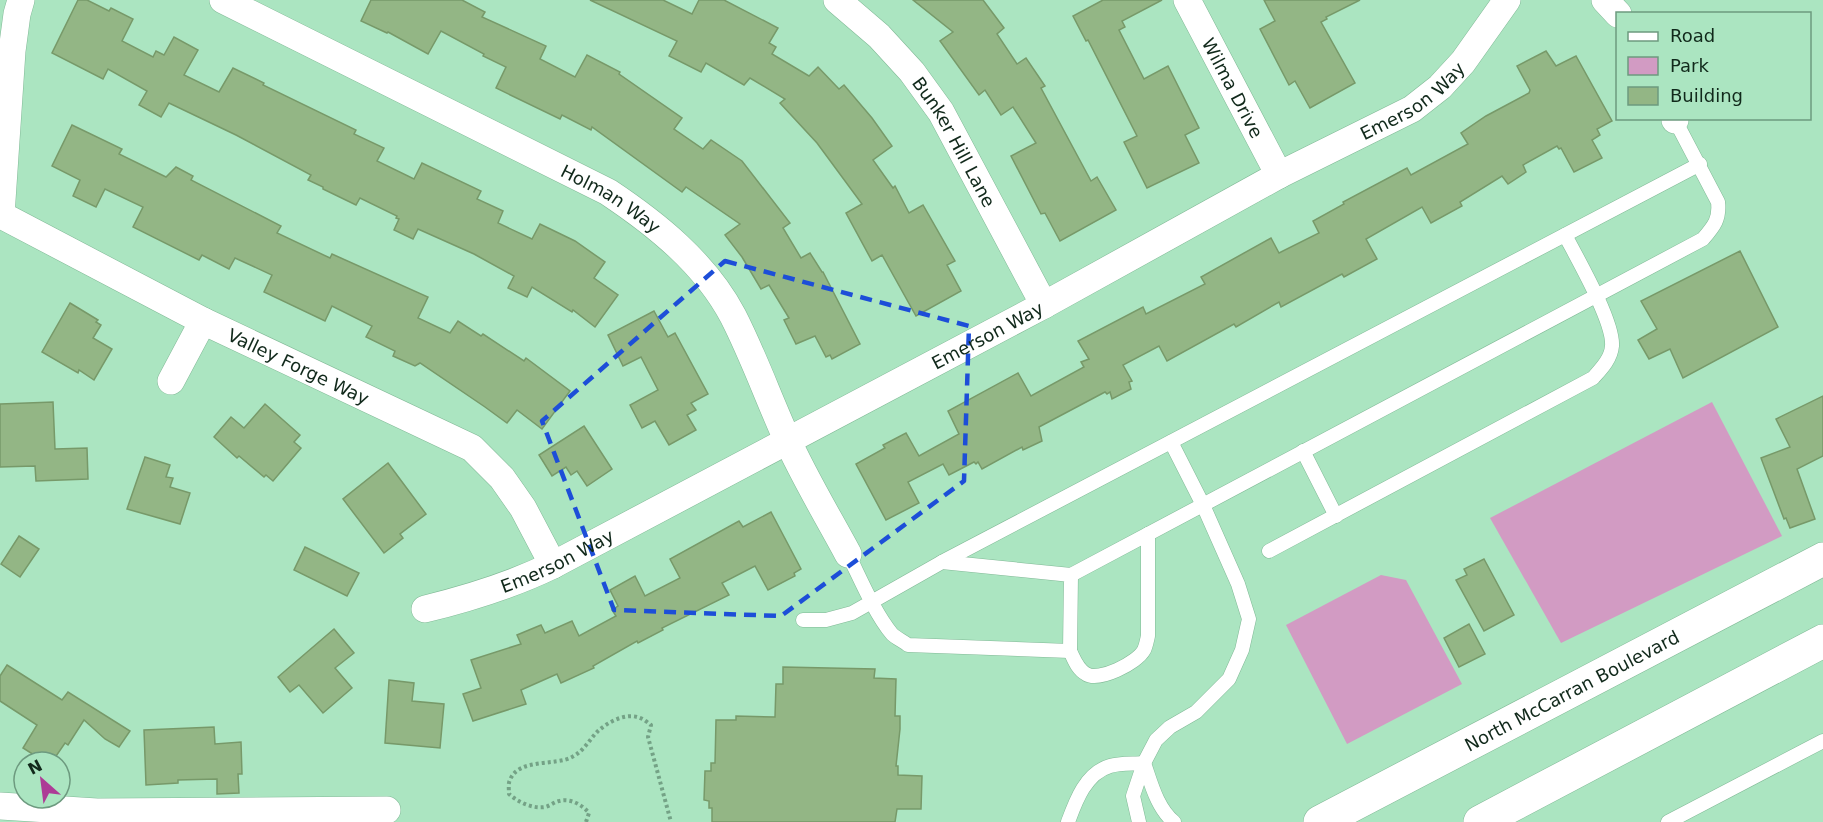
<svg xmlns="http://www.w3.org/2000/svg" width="1823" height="822" font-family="'DejaVu Sans',sans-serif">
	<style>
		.green { fill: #d29bc3 }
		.building { fill: #93b685; stroke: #779969; stroke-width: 1.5 }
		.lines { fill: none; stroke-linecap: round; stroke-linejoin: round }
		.lane-casing { stroke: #80b996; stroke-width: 15 }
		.street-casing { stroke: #80b996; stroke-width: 28 }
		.primary-casing { stroke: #80b996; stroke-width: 34 }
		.path { stroke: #74a286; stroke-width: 4; stroke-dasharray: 3 3; stroke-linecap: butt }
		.lane { stroke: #fff; stroke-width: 14 }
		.street { stroke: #fff; stroke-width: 27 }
		.primary { stroke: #fff; stroke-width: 33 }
		.marked { fill: none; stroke: #1d4ed8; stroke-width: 4.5; stroke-dasharray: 12 8; stroke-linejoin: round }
		.labels { text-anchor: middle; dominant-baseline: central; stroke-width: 6; stroke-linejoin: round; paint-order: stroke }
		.street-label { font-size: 18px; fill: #11291b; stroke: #abe5c1 }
	</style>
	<rect width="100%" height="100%" fill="#abe5c1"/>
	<!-- green -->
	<g class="green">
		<path d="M1712,402l70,134 -221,107 -71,-125z"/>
		<path d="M1381,575l25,5 56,104 -115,60 -61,-119z"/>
	</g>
	<!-- building -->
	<g class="building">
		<path d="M78,0h9l22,11 2,-3 22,11 -11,22 31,16 3,-6 8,4 10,-18 24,13 -14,25 35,17 14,-24 31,15 -1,2 93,45 -2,4 30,14 -7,13 37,18 8,-16 59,28 -4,8 26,12 -5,12 34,16 8,-15 35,17 30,21 -11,16 24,17 -23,32 -22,-17 -1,2 -40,-25 -5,10 -19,-9 6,-12 -40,-22 -56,-25 -5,10 -19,-9 5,-11 -3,-1 1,-2 -37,-18 -4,7 -33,-16v-2l-15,-7 3,-5 -75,-40 -67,-32 -8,14 -22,-12 8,-14 -39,-22 -5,10 -51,-26z"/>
		<path d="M371,0h91l23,12 -3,5 64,29 -6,13 35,18 12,-22 33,17 -1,2 63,44 -8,11 29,20 8,-9 31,21 48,62 -7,5 18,30 9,-5 12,19h1l37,72 -28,15 -2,-4 -4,2 -11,-21 -19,8 -12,-24 5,-2 -20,-33 -8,4 -19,-32 -17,-22 15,-11 -54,-37 -4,5 -90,-65 -1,3 -29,-15 -2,4 -64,-31 10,-21 -23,-11 1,-2 -43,-23 -13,23 -40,-22 -1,1 -26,-12z"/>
		<path d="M590,0h73l29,14 7,-14h25l54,28 -9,15 7,4 -4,7 37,22 9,-9 21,22 5,-4 28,33 20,28 -19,14 20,28 2,-2 14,27 14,-8 32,56 -8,4 14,26 -45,25 -34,-61 -10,6 -26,-48 16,-9 -45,-61 -37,-40 5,-4 -35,-21 -6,7 -38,-22 -5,9 -32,-16 8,-15z"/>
		<path d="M913,0h70l21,28 -7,6 20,30 9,-6 19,28 -4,2 50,93 6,-4 19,33 -56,31 -15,-28 -4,1 -30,-58 25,-13 -23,-36 -12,8 -16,-25 -6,5 -39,-54 13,-9z"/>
		<path d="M1103,0h59l-40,21 3,6 -6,3 25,49 24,-13 31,62 -14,7 14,28 -52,25 -23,-46 13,-6 -49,-96 -2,1 -13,-25z"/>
		<path d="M1264,0h96l-34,17 1,2 -6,3 34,61 -45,25 -15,-27 -6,4 -29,-56 15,-8z"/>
		<path d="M1546,51l10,15 20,-10 36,65 -15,8 3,6 -8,5 10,18 -28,14 -13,-24 -2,1 -2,-3 -34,19 3,7 -18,12 -6,-8 -42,26 2,4 -31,17 -9,-16 -56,32 11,20 -33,18 -2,-3 -61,33 -2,-5 -43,25 -2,-3 -67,37 -8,-15 -36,19 9,16 -3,1 2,7 -19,10 -2,-7 -3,2 -2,-2 -66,35 3,14 -19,9 -1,-3 -40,22 -4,-7 -2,2 -2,-2 -25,13 -6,-11 -35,18 11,21 -33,17 -30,-56 29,-16 -2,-3 23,-12 13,23 40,-22 -11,-23 70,-38 13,23 53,-29 -3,-5 8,-3 -11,-18 65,-34 3,7 59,-30 -4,-7 70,-39 8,15 40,-20 -6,-12 31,-17 -1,-2 64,-34 4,7 57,-31 -7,-11 25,-17 43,-23 1,-3 -13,-24z"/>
		<path d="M72,125l50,24 -3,5 47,23 10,-10 17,9 -2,4 90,46 -4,7 53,25 2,-4 96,43 -10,21 32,15 8,-12 23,15 2,-2 41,27 2,-3 44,33 -28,38 -25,-19 -10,13 -22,-16 -65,-44 -5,3 -22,-10 2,-5 -29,-14 6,-11 -40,-20 -7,15 -61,-29 8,-17 -37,-17 -6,11 -27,-14 -3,5 -66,-33 10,-20 -38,-18 -9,18 -23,-11 7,-16 -28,-14z"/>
		<path d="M1740,251l38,76 -95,51 -13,-29 -21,10 -11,-19 19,-11 -16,-28z"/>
		<path d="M70,303l28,17 -2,2 5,3 -8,13 19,11 -18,31 -15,-10 -1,3 -36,-21z"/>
		<path d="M654,311l14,26 7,-4 33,61 -17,9 5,7 -9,5 9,15 -27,15 -14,-24 -13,7 -12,-23 28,-15 -17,-33 -18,9 -15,-31z"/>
		<path d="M1823,396v60l-26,13 18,50 -25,9 -4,-10 -2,1 -23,-61 29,-11 -14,-28z"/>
		<path d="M53,402l2,47 32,-1 1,31 -52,2 -1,-15 -35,1v-63z"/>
		<path d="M265,404l35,31 -6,7 7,6 -28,33 -7,-6 -2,2 -25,-21 -2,2 -23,-21 17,-20 13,11z"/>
		<path d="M584,426l28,43 -25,17 -10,-15 -6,4 -5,-8 -14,9 -13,-21z"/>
		<path d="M145,457l25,8 -4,12 7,1 -3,9 20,6 -10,31 -53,-15z"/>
		<path d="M388,463l38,51 -26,20 3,4 -19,15 -41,-54z"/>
		<path d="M771,512l30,57 -7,4 1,3 -27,14 -13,-24 -33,17 7,12 -67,33 1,2 -25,13 -1,-2 -44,25 1,2 -33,15 -4,-9 -36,16 5,14 -53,17 -10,-27 18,-6 -10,-28 50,-16 -4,-9 24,-10 4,8 27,-12 7,15 37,-20 -4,-6 6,-4 -8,-16 25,-14 10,20 35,-18 -10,-19 69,-38 4,6z"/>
		<path d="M19,536l20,13 -19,28 -19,-13z"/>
		<path d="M305,547l54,26 -12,23 -53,-26z"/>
		<path d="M1484,559l30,56 -30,16 -28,-51 11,-5 -3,-6z"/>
		<path d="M1469,624l16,30 -26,13 -15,-29z"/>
		<path d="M334,629l20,24 -19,15 17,20 -29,25 -24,-28 -9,7 -12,-15z"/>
		<path d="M7,665l55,35 6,-8 62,39 -11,16 -14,-8 -21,-19 -16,25 -3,-2 -13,19h-7l-22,-14 14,-23 -37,-24v-25z"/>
		<path d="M783,667l92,2 -1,9 22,1 -1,37h5v13l-4,37h2v9l24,1 -1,33h-24l-2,13h-183v-14h-3v-7l-5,-1 1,-29h6v-8h4l1,-43h20v-4l39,1 1,-33h7z"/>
		<path d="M389,680l25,3 -2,18 32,3 -4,44 -55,-5z"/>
		<path d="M214,727l1,17 26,-2 1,32h-4l1,19 -22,1v-15l-39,1v3l-32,2 -2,-55z"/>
	</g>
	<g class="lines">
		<defs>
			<g id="lane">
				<path d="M1303,451l33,65"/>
				<path d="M1269,551l324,-173c8,-9 18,-19 19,-32 2,-24 -35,-88 -47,-111"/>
				<path d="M942,562l758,-398"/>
				<path d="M1071,575l632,-336c11,-13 17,-20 15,-37l-43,-82"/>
				<path d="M803,620h23l26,-7 90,-51 129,13 -1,76 -162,-6c-5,-4 -12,-7 -16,-11 -17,-20 -32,-56 -44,-80"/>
				<path d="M1070,651c4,8 7,18 16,23 13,8 51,-11 58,-24 2,-4 3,-10 4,-14v-102"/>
				<path d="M1144,763c7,20 13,45 30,59"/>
				<path d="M1068,822c8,-22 18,-49 42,-56 10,-3 23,-2 34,-3"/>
				<path d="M1139,822l-6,-26 11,-33 12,-23 14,-13 26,-15 33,-33 13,-29 7,-31 -11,-35 -35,-79 -32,-63"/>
				<path d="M1668,822l155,-81"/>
			</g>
			<g id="street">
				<path id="s1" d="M21,0l-4,14 -5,37 -11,164 202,106 269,127 30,30 21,30 30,57"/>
				<path id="s2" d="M223,0l385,192c48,32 97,71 125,124 20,39 35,81 53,121 18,40 41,78 62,117"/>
				<path id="s3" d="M837,0l42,36 33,36 29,40 103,193"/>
				<path id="s4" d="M1187,0l92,175"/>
				<path d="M1605,0l13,14"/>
				<path d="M1675,118v2"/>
				<path d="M171,381l32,-60"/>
				<path id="s5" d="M425,609c45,-11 87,-24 128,-44l491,-260 235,-130 133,-66 28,-22 23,-25 44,-62"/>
				<path d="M0,806l97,6 290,-2"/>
			</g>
			<g id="primary">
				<path id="s6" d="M1320,822l503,-263"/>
				<path d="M1480,822l343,-181"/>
			</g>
		</defs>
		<!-- lane casing -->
		<use href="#lane" class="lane-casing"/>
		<!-- street casing -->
		<use href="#street" class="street-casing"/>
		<!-- primary casing -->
		<use href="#primary" class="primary-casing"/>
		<!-- path -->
		<path class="path" d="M586,822l3,-9c-7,-8 -18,-15 -30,-12 -5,1 -9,5 -14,6 -13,2 -27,-5 -36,-13 0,-4 -1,-11 1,-14 8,-22 46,-14 62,-23 12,-6 17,-17 26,-26 10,-9 28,-19 42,-13 4,1 8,5 11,7l-3,12 23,85"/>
		<!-- lane -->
		<use href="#lane" class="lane"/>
		<!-- street -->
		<use href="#street" class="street"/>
		<!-- primary -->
		<use href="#primary" class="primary"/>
	</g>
	<!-- marked area -->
	<path class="marked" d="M725,261l244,65 -5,155 -183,135 -167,-6 -72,-189z"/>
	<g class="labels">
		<!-- street labels -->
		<g class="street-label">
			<text stroke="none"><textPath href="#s4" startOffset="99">Wilma Drive</textPath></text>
			<text stroke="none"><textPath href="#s5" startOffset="1113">Emerson Way</textPath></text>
			<text stroke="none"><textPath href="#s3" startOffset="186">Bunker Hill Lane</textPath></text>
			<text stroke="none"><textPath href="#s2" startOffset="436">Holman Way</textPath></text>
			<text stroke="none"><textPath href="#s5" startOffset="627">Emerson Way</textPath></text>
			<text stroke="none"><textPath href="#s1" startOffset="550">Valley Forge Way</textPath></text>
			<text stroke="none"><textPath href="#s5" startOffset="141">Emerson Way</textPath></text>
			<text stroke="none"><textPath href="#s6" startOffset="284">North McCarran Boulevard</textPath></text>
		</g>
	</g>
	<!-- legend -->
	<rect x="1616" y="12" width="195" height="108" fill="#abe5c1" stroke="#6d9a7f" stroke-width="1.5"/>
	<rect x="1628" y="32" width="30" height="9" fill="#ffffff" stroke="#6d9a7f" stroke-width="1.5"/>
	<text x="1670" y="42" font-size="18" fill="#11291b">Road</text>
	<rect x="1628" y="57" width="30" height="18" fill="#d29bc3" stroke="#6d9a7f" stroke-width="1.5"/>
	<text x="1670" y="72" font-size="18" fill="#11291b">Park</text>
	<rect x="1628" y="87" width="30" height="18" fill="#93b685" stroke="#6d9a7f" stroke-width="1.5"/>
	<text x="1670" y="102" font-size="18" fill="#11291b">Building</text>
	<!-- north arrow -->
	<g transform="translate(42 780) rotate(332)"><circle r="28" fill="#abe5c1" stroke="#6d9a7f" stroke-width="1.5"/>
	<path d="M0-4.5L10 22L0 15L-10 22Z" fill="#ad3b96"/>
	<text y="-9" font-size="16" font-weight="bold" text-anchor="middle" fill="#11291b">N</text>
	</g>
</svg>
